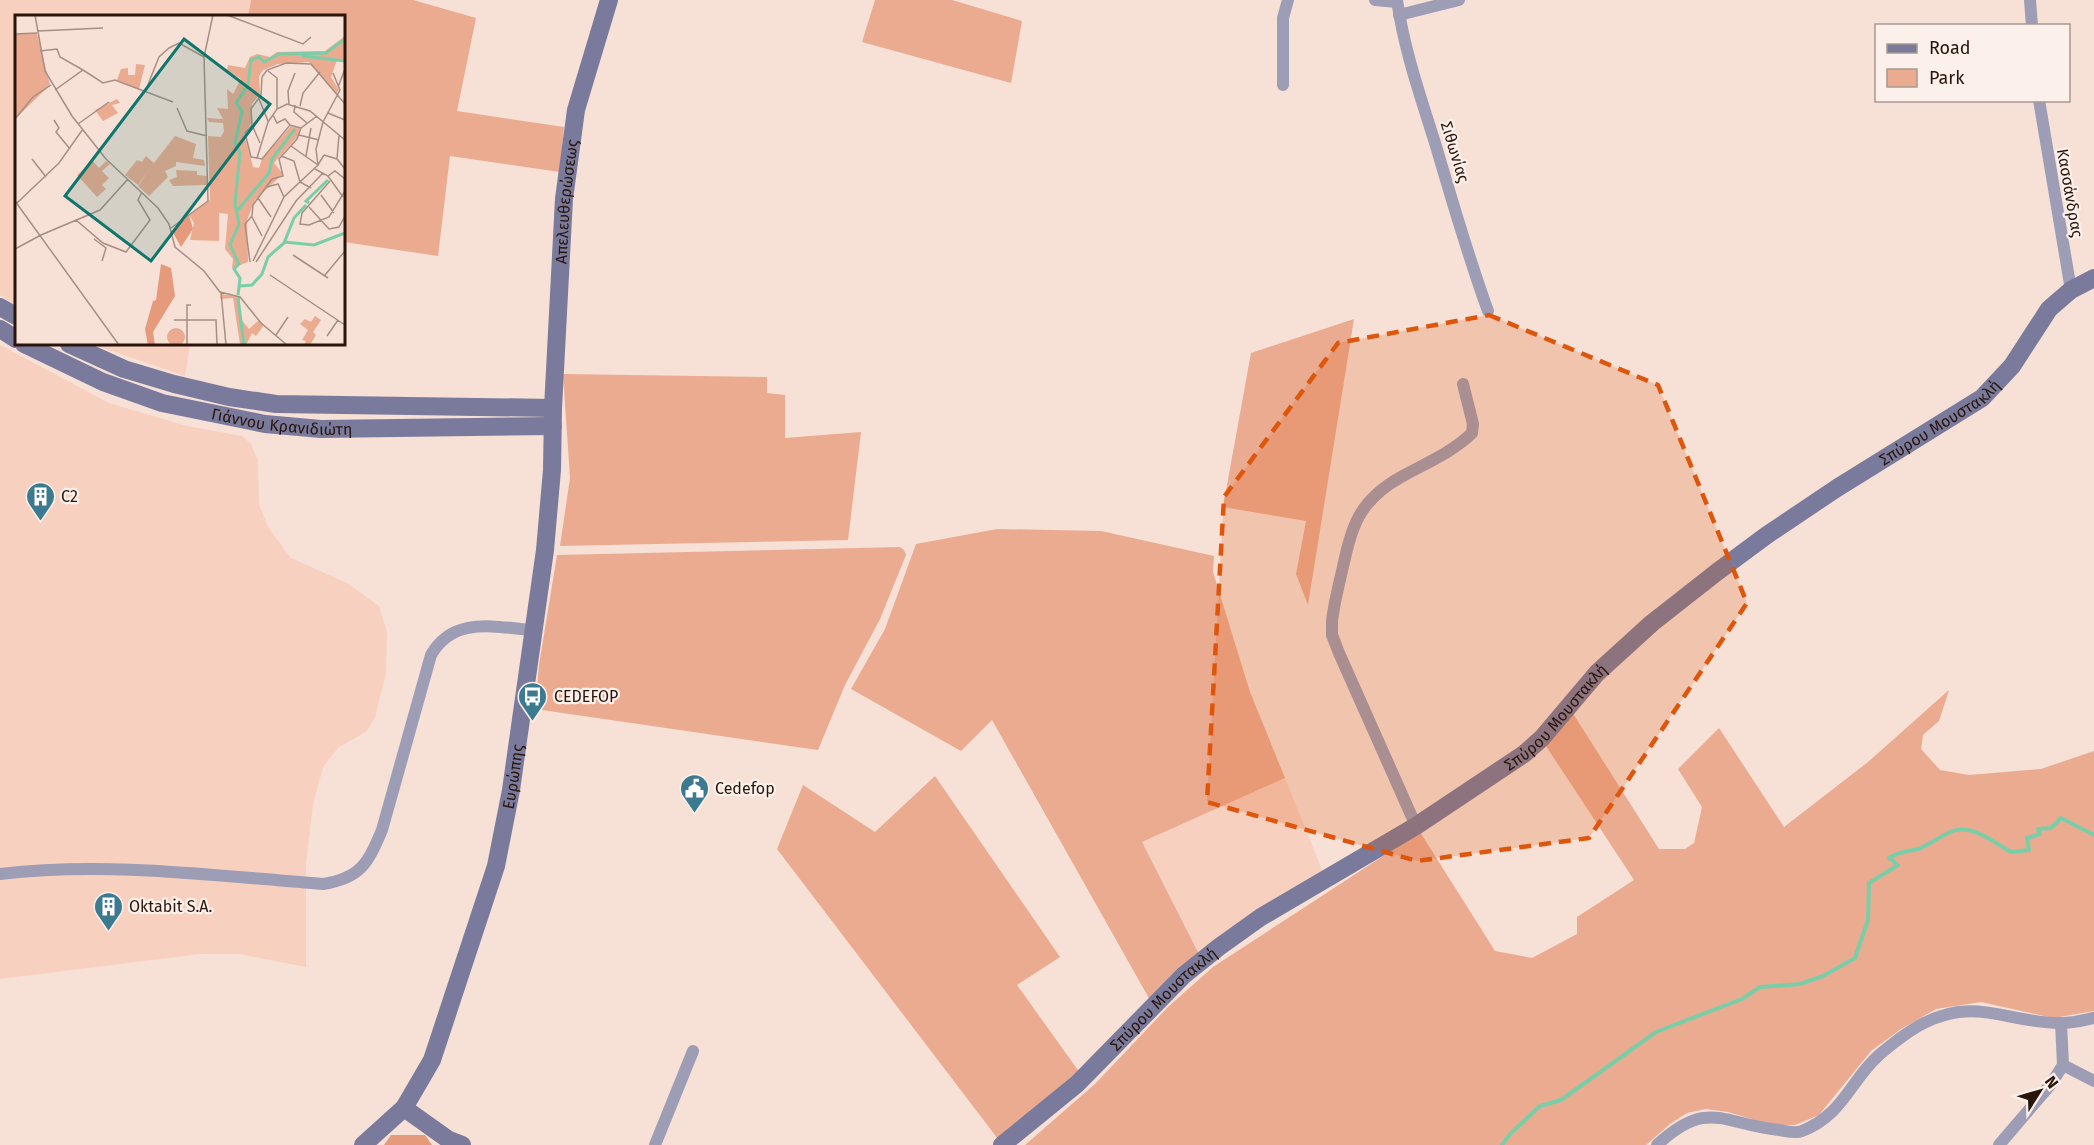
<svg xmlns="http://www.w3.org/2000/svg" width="2094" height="1145" font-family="'Fira Sans',sans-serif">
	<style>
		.built { fill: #f8d0bf }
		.green { fill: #ebab90 }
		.forest { fill: #e59a7b }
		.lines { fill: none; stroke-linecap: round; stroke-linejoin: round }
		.stream { stroke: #79cea8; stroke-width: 4 }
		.street { stroke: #9d9db5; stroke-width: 12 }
		.secondary { stroke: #7a7b9c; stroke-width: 18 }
		.marked { fill: #de560c; fill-opacity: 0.2; stroke: #de560c; stroke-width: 4.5; stroke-dasharray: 12 8; stroke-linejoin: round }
		.labels { text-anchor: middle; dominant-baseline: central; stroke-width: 4.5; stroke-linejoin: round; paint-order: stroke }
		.street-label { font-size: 16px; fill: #29150c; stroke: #fcf0eb }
		.poi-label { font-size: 16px; fill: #29150c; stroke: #fcf0eb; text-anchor: start }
		.inset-river { fill: none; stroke: #79cea8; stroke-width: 3 }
		.inset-road { fill: none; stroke: #a58f85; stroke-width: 1.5 }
		.view { fill: #0f766e; fill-opacity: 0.15; stroke: #0f766e; stroke-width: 3 }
		.inset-edge { fill: none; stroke: #29150c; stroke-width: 3 }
	</style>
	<rect width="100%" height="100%" fill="#f7e0d6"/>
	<!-- built -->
	<g class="built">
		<path d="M0,0h251l-3,16h-232v289l-16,-10z"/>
		<path d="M93,344h97l-5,32 -73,-25z"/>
		<path d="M0,345l109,58 78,23 55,10 9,8 7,17 1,43 9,23 23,31 56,25 32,23 8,26 -1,41 -11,44 -8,14 -29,17 -15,19 -10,38 -7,58v104l-67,-13h-39l-200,25z"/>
		<path d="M1285,778l38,94 -124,82 -57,-112z"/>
	</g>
	<!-- green -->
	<g class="green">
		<path d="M251,0h162l63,18 -19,93 107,16 -4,45 -110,-16 -12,100 -94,-14v-226h-96z"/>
		<path d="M875,0h77l70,21 -11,62 -149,-41z"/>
		<path d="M1354,319l-46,286 -12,-31 10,-53 -83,-14 28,-154z"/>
		<path d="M563,374l204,3v16l18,2v43l76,-6 -13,108 -288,6 10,-68z"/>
		<path d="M997,529l104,2 113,25 -1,16 37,120 35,86 -143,64 57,112 -49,46 -158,-280 -31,31 -110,-62 34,-60 31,-85z"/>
		<path d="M900,547l4,3 2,5 -26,64 -35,66 -27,65 -283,-41 4,-44 18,-110z"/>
		<path d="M1949,690l-10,31 -16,14 -2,14 19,21 29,5 72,-6 53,-18v260l-41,7 -72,-16 -45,7 -35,20 -30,22 -52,64 -24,10h-23l-44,-13 -22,-3 -19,4 -17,11 -24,21h-621l70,-61 73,-77 45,-40 207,-135 75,119 37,7 45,-24v-17l57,-37 -88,-134 26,-34 87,137h26l9,-6 8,-36 -24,-38 41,-41 65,99 84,-65z"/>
		<path d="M935,776l125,181 -43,28 63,88 -82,66 -221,-290 26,-64 72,47z"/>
	</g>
	<!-- forest -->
	<path class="forest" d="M391,1135h34l7,10h-48z"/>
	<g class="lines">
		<!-- stream -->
		<path class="stream" d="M1502,1145l8,-11 30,-28 21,-6 95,-68 86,-33 18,-12 40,-3 23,-8 32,-18 13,-38 1,-37 29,-18 -9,-7c13,-8 20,-6 32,-10 10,-5 19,-11 29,-16 21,-10 44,11 61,20l18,-2 -2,-12 13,-4 -2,-5 13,-1 10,-10 33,17"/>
		<!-- street -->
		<g class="street">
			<path d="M1375,0l22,2"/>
			<path d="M1397,0c7,50 24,98 39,146 16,55 32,110 52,165"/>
			<path d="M2030,0l2,26"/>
			<path d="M1399,15l60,-15"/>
			<path d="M1283,85v-67l5,-18"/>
			<path d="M2039,100l32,190"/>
			<path d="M1416,826l-77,-173 -7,-18v-14c2,-17 6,-33 10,-50 10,-45 16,-70 59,-94 23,-13 52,-25 71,-44l1,-9 -10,-40"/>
			<path d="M0,874c107,-13 217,2 323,10 38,-6 45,-21 59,-54l49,-175c22,-39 63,-28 101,-25"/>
			<path d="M2063,1065l31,16"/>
			<path d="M655,1145l38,-94"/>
			<path d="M1657,1145c51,-47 65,-21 122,-15 7,1 16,4 23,1 41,-16 48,-50 77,-76 13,-11 29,-24 45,-32 53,-27 86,1 138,0 11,0 22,-3 32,-5"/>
			<path d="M1999,1145l52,-61 12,-19 -2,-42"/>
		</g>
		<!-- secondary -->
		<g class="secondary">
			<path d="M0,307l16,9"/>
			<path d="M0,329l16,10"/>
			<path id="s1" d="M24,344l79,38 59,21 103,21 56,5 232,-3"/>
			<path d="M69,344l55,25 50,15 55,13 47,7 277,4"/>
			<path d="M404,1108l45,32 13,5"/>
			<path id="s2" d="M363,1145l41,-37 28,-48 64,-194 15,-76 34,-240 7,-80 1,-62 11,-209 12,-89 33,-110"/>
			<path id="s3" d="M1002,1145l75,-61 107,-109 35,-28 42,-30 155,-91 108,-72 18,-16 55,-65 55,-50 65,-51 50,-37 70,-47 145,-90 30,-32 37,-57 22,-19 23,-12"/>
		</g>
	</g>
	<!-- marked area -->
	<path class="marked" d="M1489,315l169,70 89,218 -158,235 -172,23 -210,-59 17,-305 114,-154z"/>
	<!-- icons -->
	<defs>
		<symbol id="building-pin" viewBox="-11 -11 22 30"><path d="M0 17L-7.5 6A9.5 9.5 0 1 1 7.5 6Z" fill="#3c7a90" stroke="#fcf0eb"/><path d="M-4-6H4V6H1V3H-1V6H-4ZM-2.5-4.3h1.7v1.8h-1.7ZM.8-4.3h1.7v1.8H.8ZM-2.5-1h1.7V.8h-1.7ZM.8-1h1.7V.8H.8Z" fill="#fff"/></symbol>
		<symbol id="bus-pin" viewBox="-11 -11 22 30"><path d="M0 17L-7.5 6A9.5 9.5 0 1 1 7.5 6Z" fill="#3c7a90" stroke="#fcf0eb"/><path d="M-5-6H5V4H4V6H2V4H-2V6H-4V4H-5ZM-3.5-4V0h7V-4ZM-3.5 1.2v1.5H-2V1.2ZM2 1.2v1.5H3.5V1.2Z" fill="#fff"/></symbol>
		<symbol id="civic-pin" viewBox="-11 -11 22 30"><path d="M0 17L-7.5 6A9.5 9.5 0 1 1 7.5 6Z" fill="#3c7a90" stroke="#fcf0eb"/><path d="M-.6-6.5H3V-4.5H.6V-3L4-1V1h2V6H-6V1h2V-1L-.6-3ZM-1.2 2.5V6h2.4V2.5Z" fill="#fff"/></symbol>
	</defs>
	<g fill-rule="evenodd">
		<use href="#building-pin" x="24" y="480" width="33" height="45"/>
		<use href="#bus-pin" x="516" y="680" width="33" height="45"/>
		<use href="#civic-pin" x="678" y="772" width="33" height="45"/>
		<use href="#building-pin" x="92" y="890" width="33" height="45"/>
	</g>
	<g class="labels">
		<!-- street labels -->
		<g class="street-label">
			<text transform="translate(1455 152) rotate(73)">Σιθωνίας</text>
			<text transform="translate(2070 193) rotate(80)">Κασσάνδρας</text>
			<text stroke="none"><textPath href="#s2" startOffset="984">Απελευθερώσεως</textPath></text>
			<text stroke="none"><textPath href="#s1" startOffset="272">Γιάννου Κρανιδιώτη</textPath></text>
			<text stroke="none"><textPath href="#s3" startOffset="1190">Σπύρου Μουστακλή</textPath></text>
			<text stroke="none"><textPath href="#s3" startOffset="704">Σπύρου Μουστακλή</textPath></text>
			<text stroke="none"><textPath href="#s2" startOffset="406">Ευρώπης</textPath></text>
			<text stroke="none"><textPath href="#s3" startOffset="218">Σπύρου Μουστακλή</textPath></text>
		</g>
		<!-- poi labels -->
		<g class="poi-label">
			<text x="61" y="496">C2</text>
			<text x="554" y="696">CEDEFOP</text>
			<text x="715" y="788">Cedefop</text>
			<text x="129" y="906">Oktabit S.A.</text>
		</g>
	</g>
	<!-- overview -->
	<g transform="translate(15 15)">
		<rect width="330" height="330" fill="#f7e0d6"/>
		<path d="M0,19h22l13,51 -35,34zM330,21v26l-8,-2 -6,17 8,13 -3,4 -27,-32 -31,2 -15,6 -4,6 1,18 -8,10v18l-8,12 9,33 6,1 3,-9 29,-33 9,2 -2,8 -24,27 9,11 -28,26 -8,20 1,42 -16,6 1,-9 -8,-10 3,-35 -9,-1v28l-29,-1 4,-17 -5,-8 21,-15 -2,-64 13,1 3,-6 -1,-8 -14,-1 -2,-4 16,1 -6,-11 11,1 -1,-20 6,5 8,-15 -14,-9 1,-5 17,3 5,-11 7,-3 13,3 7,-5 48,-1zM121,49l9,1 -6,24 -22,-9 4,-11 7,-1v7h7zM102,84l3,4 -8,2 6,8 -15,8 -8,-11zM160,121l21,8 -3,14 11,2 1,6 -29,-4v4l-11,5 3,6 -19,19 -11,-10 12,-18 -12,17 -13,-10 12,-15 5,2 4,-6 8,7zM78,146l6,7 7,-7 4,3 -8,7 7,7 -7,7 4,4 -9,8 -20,-22zM161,155l21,1v4l10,1v9l-34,1 -4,-6 8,-3zM206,279l19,3v21l9,11 10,-9 5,5 -8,11 -4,-3 -6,12h-13l7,-1 -7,-46 -13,1zM300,301l6,4 -8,12 3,3 -6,10h-6l2,-4 -4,-1 6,-10 -8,-6 5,-5 6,3zM152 322a9 9 0 1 1 18 0a9 9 0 1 1-18 0Z" fill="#ebab90"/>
		<path d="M174,200l4,14 -12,18 -9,-16zM146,249l10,4 4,28 -22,36 2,13h-7l-3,-16 8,-28 3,-1z" fill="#e59a7b"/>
		<path class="inset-river" d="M287,41l43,5M294,188l-3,-2 22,-21M222,196l32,-38 3,-14 23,-30M269,227l30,3 31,-12M225,271l12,-1 10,-11 6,-17 16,-14 10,-25 12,-13M223,280l2,-17 -6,-9 5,-5 -9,-19 9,-21 -4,-20 5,-52 -5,-9 7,-32 -6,-8 12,-18 3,-25 8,-3 5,5 15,-8 47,-1 19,-14M223,283l6,47"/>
		<path class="inset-road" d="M20,0l10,56 27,45 34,43 52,49 11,16 6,23 29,24 16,21 20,5 21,26 26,22M212,0l76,29 8,-7M23,16l65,-3M0,19l22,-1M25,36l17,-2 3,8 23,13M253,56l9,7v31M323,72l7,-18M40,75l28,-20 20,13 12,-3 58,22M130,77l14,-35 10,-9 10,-5 25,14M244,84l9,22M274,89l-1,-13 7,-18M280,90l-1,7 13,11M285,91l3,-13 17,-21M162,93l10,23 20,5M313,98l17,7M258,100l4,8 8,-4 5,6M0,104l18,-22 18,-12M39,105l5,8 -3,4 14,17M63,109l31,-22M237,110l8,18M284,120l20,5M276,131l27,19 6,-10M309,140l13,4 8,10M266,141l13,5 6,21 11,6M291,141l5,-28M242,143l-6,-1 -6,-24 7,-8 -1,-16 10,-14 1,-18 5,-7 19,-7 25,1 34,40M242,143l11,-36 9,-13 10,-5 23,7 35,29M242,143l5,1 28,-34 11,3M17,144l14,18M322,144l2,-24M300,154l13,7 15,21M313,161l7,-5 10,8M315,166l-28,32 -2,11 9,1 20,-8 16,-26M252,172l11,-3 6,13M306,180l13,18M243,183l13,19M0,186l104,144M2,188l42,-40 24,-34M294,192l20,22 10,-2 6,-11M237,202l10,19M61,205l27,23 23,9 24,-32 -12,-20 4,-8M156,213l37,-27 -4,-144 9,-42M26,220l59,-25 28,-31M79,224l12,9 -4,13M0,234l26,-14M278,240l35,23M238,246l31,-64 34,-32 -2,-16 7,-27 17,-32 -7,-17M235,247l-5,-38 7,-8 1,-11 19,-26 11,-3 -4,-17 18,-20 4,-11 16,-12M241,247l40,-61 27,-28M255,260l75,50M310,260l20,-24M206,277l5,53M159,305h42l1,25M261,320l12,-18M312,321l11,-16M172,330v-40h4"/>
		<path class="view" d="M169,24l86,65 -119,157 -86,-65z"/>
		<rect width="330" height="330" class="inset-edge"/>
	</g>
	<!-- legend -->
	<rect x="1875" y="24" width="195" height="78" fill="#fcf0eb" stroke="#a89892" stroke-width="1.5"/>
	<rect x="1887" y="44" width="30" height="9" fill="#7a7b9c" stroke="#a89892" stroke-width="1.5"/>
	<text x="1929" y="54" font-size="18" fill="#29150c">Road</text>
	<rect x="1887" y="69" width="30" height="18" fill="#ebab90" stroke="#a89892" stroke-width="1.5"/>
	<text x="1929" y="84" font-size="18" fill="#29150c">Park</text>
	<!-- north arrow -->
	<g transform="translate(2040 1091) rotate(53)" stroke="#fcf0eb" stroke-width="4.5" paint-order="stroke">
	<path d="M0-4.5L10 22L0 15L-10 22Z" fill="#29150c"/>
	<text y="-9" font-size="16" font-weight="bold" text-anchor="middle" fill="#29150c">N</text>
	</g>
</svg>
